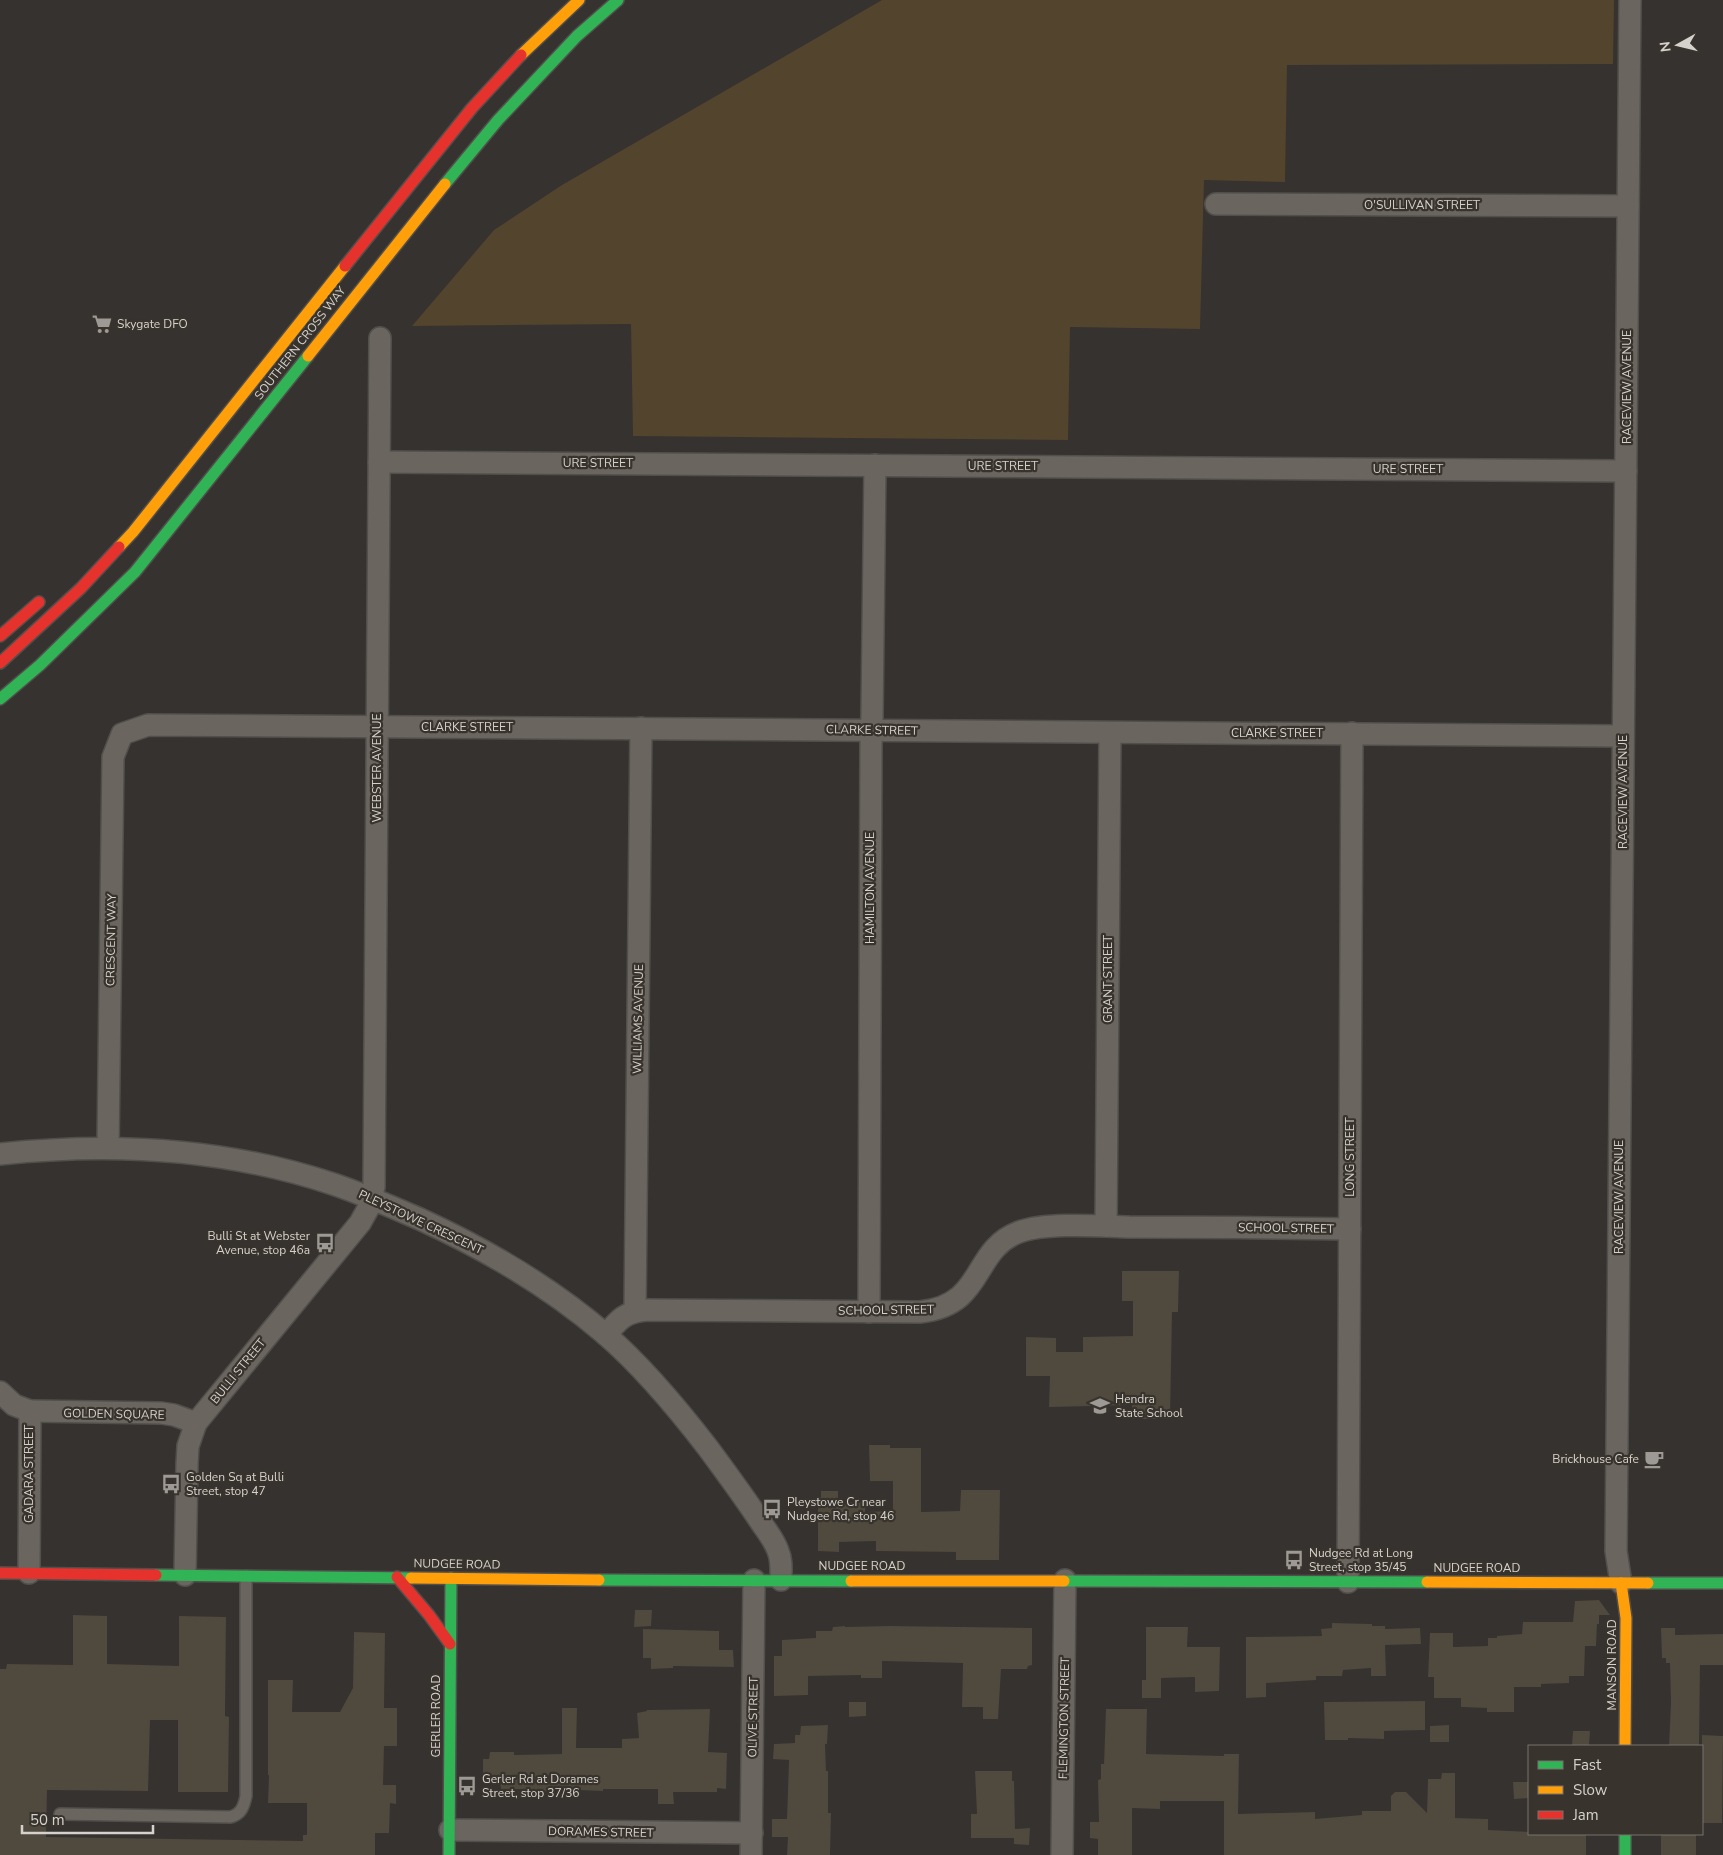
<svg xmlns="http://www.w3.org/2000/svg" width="1723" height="1855" font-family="'Nunito Sans',sans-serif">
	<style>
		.green { fill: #53442e }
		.building { fill: #4f493e }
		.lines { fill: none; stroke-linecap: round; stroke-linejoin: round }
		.lane-casing { stroke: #514f4c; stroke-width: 14 }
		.street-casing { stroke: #514f4c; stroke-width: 24 }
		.fast-casing { stroke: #514f4c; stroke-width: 14 }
		.slow-casing { stroke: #514f4c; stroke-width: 14 }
		.jam-casing { stroke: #514f4c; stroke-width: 14 }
		.lane { stroke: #6a665f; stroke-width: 11 }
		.street { stroke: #6a665f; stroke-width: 21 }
		.fast { stroke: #30b455; stroke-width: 11 }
		.slow { stroke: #ff9f0a; stroke-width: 11 }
		.jam { stroke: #e5322d; stroke-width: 11 }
		.labels { text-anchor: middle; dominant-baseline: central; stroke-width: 4.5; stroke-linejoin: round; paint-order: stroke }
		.street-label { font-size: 12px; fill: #d5d2cd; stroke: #38332c }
		.poi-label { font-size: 12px; fill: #d5d2cd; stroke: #38332c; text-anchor: start }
	</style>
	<rect width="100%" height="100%" fill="#35322f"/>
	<!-- green -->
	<path class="green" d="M882,0h732l-1,64 -326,1 -2,117 -81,-2 -4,149 -130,-2 -2,113 -435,-4 -2,-112 -219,2 82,-96 68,-45z"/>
	<!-- building -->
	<g class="building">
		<path d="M1122,1271h57l-1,41h-6l-2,107h-38v-14l-83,2 1,-31h-24v-39l30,1v14h27v-15l50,-1v-35h-11z"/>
		<path d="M869,1445h21v3h31v64l39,-1 1,-21h39l-1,70h-43v-8l-80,-1v-10l-37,1v10l-21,-1v-54h3v-6h17v12l28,-1 -1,10 28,-1v-30h-23z"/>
		<path d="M1599,1600l11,15h-11v9h-2l-1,22h-11l-1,30h-15v7l-28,1v3h-27v25h-27v-4l-26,-1v-9h-27v-21h-6l2,-44h23v14l35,-1v-8h9v-2l25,-2 1,-12h50l2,-21z"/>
		<path d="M635,1610h17l-1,16 -17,1z"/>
		<path d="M73,1615l34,1v48l72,2v-50l47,1 -1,99 4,1 -1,75h-50v-72h-28l-2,71 -101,-1 -1,47 257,4v-6h4v-32h-39l1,-28h-1v-95h25l-1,32h48l13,-24 1,-56 31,1 -1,75h13v38h-13l-1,39h13v19l-6,-1 -1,30h-14v22h-375v-186h6l1,-5 66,1z"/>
		<path d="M1332,1623l40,1v2h13v3l35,-1 1,16 -36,1 1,31h-15v-8l-28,2 -1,6h-26v4l-50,3v14l-20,1v-61l76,-1 -1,-7 11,-1z"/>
		<path d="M845,1626v1l45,-1 142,2v37l-4,1 -1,3h-26l-3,50h-15v-12h-21l1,-44 -81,-2v17h-21v-3l-53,1v19l-34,1v-40h8v-16l34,-2v-7h16l1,-4z"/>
		<path d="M1146,1627h42l-1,20h33l-1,44 -24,1v-15l-34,1v20h-19v-18h4z"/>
		<path d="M1661,1628h14v7l48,-1v31h-23l-1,81h-30l2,-43 -1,-40h-4v-5h-4z"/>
		<path d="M643,1629l76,2v19h14l1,17 -61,-1v2l-22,1v-11h-8z"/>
		<path d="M1425,1701v29l-41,1v8l-36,-1v2h-23l-1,-38z"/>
		<path d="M849,1702h17v14l-17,1z"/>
		<path d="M562,1708h15l-1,40h46v-9l17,-1 -2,-25 10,-2v-1l63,-1 -2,43 19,1 -1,36 -9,-1v4h-44l1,12h-16v-15h-55v2l-49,-2v2l-29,1v-3h-24l-1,-7h-17v-23h6l1,-7h24v3l48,-1z"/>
		<path d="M1106,1709h41l-1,45 78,2v-2h15l-1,60 77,-2v7l47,-4v-4h29v-15l4,-4h11l21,21 1,-34h13l1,-6h13v45l33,1v11l41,2v2h57v21h-362v-54h-64v8l-28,-1v47h-34v-16l-8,-1v-16h9l-1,-42 3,-1v-15h3z"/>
		<path d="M828,1725l-1,19h-2l1,27h2v42h3l-1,42h-43l1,-18h-16v-18h15l2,-59 -16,-1 1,-15 21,-1v-8h5l1,-9z"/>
		<path d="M1449,1725v17h-19v-16z"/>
		<path d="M1573,1731h17l-1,15h-17z"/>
		<path d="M1702,1735l21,1 -1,87h-20z"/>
		<path d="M975,1771h37v10h2l1,48 15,-1 -1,17 -15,-1v-6h-43v-24h6z"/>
		<path d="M1513,1782h16v16l-15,1z"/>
		<rect x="1661" y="1834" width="35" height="21"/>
	</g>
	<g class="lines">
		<defs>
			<path id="lane" d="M60,1814l170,3c11,-2 14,-11 16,-21v-220"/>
			<g id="street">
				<path d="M1216,204l412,2"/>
				<path d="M379,462l1247,9"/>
				<path d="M108,1148l5,-391 9,-23 26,-9 1475,11"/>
				<path d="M0,1154c112,-12 225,-6 333,30 30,10 59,23 89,36 65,30 128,67 183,114 37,32 73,75 103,114 17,23 34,46 50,70 7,11 16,21 20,33 4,9 3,19 3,29"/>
				<path d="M1106,1226l4,-493"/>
				<path d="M635,1311l6,-583"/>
				<path d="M869,1312l2,-569 1,-26 3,-252"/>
				<path d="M606,1335c13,-16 19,-23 41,-25l273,2c66,-7 51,-62 99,-80 27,-10 81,-6 110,-5 74,0 147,1 221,2"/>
				<path d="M0,1392l14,13 16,6 -1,162"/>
				<path d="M30,1411l131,2 13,2 22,8"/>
				<path d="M185,1575l2,-111 1,-18 8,-23 164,-200 9,-16 5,-20 6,-849"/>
				<path d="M1348,1582l4,-849"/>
				<path d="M1621,1583l-5,-32 14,-1551"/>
				<path d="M450,1830l302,3"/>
				<path d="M751,1855l3,-275"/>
				<path d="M1062,1855l3,-275"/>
			</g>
			<g id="fast">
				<path d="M445,184l53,-64 79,-84 41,-36"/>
				<path d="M0,699l40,-34 95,-93 173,-216"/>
				<path d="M156,1575l255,3"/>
				<path d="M599,1580l252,1"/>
				<path d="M1064,1581l363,1"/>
				<path d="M1648,1583h75"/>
				<path d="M1625,1834v21"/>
				<path d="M449,1855l2,-277"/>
			</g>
			<g id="slow">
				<path d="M521,55l58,-55"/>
				<path d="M308,356l137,-172"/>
				<path d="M119,547l14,-15 212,-266"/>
				<path d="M411,1578l188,2"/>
				<path d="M851,1581h213"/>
				<path d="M1427,1582l221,1"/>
				<path d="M1621,1583l5,35 -1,128"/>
			</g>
			<g id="jam">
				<path d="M345,266l127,-158 49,-53"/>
				<path d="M0,636l39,-34"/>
				<path d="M0,663l81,-75 38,-41"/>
				<path d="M0,1573l156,2"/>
				<path d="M397,1577l32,38 21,29"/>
			</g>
		</defs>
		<!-- lane casing -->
		<use href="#lane" class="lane-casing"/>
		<!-- street casing -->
		<use href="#street" class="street-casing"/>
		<!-- fast casing -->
		<use href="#fast" class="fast-casing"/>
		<!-- slow casing -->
		<use href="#slow" class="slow-casing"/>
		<!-- jam casing -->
		<use href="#jam" class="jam-casing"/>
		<!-- lane -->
		<use href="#lane" class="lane"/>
		<!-- street -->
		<use href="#street" class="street"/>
		<!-- fast -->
		<use href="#fast" class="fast"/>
		<!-- slow -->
		<use href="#slow" class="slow"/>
		<!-- jam -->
		<use href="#jam" class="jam"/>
	</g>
	<!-- icons -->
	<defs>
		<symbol id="supermarket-bare" viewBox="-9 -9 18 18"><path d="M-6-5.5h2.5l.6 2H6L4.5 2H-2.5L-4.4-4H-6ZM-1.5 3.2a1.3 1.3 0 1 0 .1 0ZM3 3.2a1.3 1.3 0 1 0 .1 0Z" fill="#9d9a96" stroke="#38332c" stroke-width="2.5" paint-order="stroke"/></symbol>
		<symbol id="bus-bare" viewBox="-9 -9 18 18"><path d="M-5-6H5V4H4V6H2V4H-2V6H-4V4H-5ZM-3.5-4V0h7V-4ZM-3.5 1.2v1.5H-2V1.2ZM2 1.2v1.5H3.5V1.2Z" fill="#9d9a96" stroke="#38332c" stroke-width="2.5" paint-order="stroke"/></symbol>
		<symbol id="school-bare" viewBox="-9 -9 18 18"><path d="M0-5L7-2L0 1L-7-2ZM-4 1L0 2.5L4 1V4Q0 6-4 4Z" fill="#9d9a96" stroke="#38332c" stroke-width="2.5" paint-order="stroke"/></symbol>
		<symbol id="cafe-bare" viewBox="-9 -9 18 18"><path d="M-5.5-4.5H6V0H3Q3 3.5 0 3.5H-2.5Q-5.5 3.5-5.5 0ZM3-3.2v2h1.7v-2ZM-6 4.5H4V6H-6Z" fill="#9d9a96" stroke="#38332c" stroke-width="2.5" paint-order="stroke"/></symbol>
	</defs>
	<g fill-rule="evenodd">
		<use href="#supermarket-bare" x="88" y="310" width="28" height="28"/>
		<use href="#bus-bare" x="311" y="1229" width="28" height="28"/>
		<use href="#school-bare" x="1086" y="1392" width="28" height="28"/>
		<use href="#cafe-bare" x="1640" y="1445" width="28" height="28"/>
		<use href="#bus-bare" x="157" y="1470" width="28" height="28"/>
		<use href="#bus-bare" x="758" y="1495" width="28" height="28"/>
		<use href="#bus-bare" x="1280" y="1546" width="28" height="28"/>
		<use href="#bus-bare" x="453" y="1772" width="28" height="28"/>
	</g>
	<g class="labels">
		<!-- street labels -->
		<g class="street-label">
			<text x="1422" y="205">O'SULLIVAN STREET</text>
			<text transform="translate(300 343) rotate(-52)">SOUTHERN CROSS WAY</text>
			<text transform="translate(1627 387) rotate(-90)">RACEVIEW AVENUE</text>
			<text x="598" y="463">URE STREET</text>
			<text x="1003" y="466">URE STREET</text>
			<text x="1408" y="469">URE STREET</text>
			<text x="467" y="727">CLARKE STREET</text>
			<text transform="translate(872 730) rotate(1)">CLARKE STREET</text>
			<text x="1277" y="733">CLARKE STREET</text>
			<text transform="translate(377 768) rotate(-90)">WEBSTER AVENUE</text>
			<text transform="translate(1623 792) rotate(-90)">RACEVIEW AVENUE</text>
			<text transform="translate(870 888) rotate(-90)">HAMILTON AVENUE</text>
			<text transform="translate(111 940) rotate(-89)">CRESCENT WAY</text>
			<text transform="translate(1108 979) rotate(-90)">GRANT STREET</text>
			<text transform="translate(638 1019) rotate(-89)">WILLIAMS AVENUE</text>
			<text transform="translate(1350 1157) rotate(-90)">LONG STREET</text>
			<text transform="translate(1619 1197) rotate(-90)">RACEVIEW AVENUE</text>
			<text transform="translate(421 1222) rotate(25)">PLEYSTOWE CRESCENT</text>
			<text transform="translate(1286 1228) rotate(1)">SCHOOL STREET</text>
			<text transform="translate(886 1310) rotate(-1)">SCHOOL STREET</text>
			<text transform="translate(238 1371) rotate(-51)">BULLI STREET</text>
			<text transform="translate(114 1414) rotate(1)">GOLDEN SQUARE</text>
			<text transform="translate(29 1474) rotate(-90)">GADARA STREET</text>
			<text transform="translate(457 1564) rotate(1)">NUDGEE ROAD</text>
			<text x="862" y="1566">NUDGEE ROAD</text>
			<text x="1477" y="1568">NUDGEE ROAD</text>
			<text transform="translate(1612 1665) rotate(-90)">MANSON ROAD</text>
			<text transform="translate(436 1716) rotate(-90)">GERLER ROAD</text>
			<text transform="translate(753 1717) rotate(-89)">OLIVE STREET</text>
			<text transform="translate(1064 1718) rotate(-89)">FLEMINGTON STREET</text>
			<text transform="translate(601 1832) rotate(1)">DORAMES STREET</text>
		</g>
		<!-- poi labels -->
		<g class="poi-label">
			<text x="117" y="324">Skygate DFO</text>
			<text x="310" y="1236" text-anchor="end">Bulli St at Webster<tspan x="310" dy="14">Avenue, stop 46a</tspan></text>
			<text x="1115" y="1399">Hendra<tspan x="1115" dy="14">State School</tspan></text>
			<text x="1639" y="1459" text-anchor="end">Brickhouse Cafe</text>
			<text x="186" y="1477">Golden Sq at Bulli<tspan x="186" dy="14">Street, stop 47</tspan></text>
			<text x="787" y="1502">Pleystowe Cr near<tspan x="787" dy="14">Nudgee Rd, stop 46</tspan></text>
			<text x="1309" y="1553">Nudgee Rd at Long<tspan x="1309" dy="14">Street, stop 35/45</tspan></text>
			<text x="482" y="1779">Gerler Rd at Dorames<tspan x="482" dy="14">Street, stop 37/36</tspan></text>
		</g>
	</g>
	<!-- legend -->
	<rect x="1528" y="1745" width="175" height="90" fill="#38332c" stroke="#77736c"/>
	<rect x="1538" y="1761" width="25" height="8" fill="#30b455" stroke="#77736c"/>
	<text x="1573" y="1770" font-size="15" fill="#d5d2cd">Fast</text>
	<rect x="1538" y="1786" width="25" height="8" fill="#ff9f0a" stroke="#77736c"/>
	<text x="1573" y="1795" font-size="15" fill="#d5d2cd">Slow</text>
	<rect x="1538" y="1811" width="25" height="8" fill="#e5322d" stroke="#77736c"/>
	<text x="1573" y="1820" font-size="15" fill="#d5d2cd">Jam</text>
	<!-- north arrow -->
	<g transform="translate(1678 45) rotate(262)" stroke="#38332c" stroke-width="4" paint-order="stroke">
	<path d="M0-4L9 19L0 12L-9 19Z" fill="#d5d2cd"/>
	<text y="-8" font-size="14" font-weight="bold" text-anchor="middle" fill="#d5d2cd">N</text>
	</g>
	<!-- scale -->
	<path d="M22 1825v8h131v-8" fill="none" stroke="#d5d2cd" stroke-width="2.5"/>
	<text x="30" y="1825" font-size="15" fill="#d5d2cd" stroke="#38332c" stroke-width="4" paint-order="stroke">50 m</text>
</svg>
